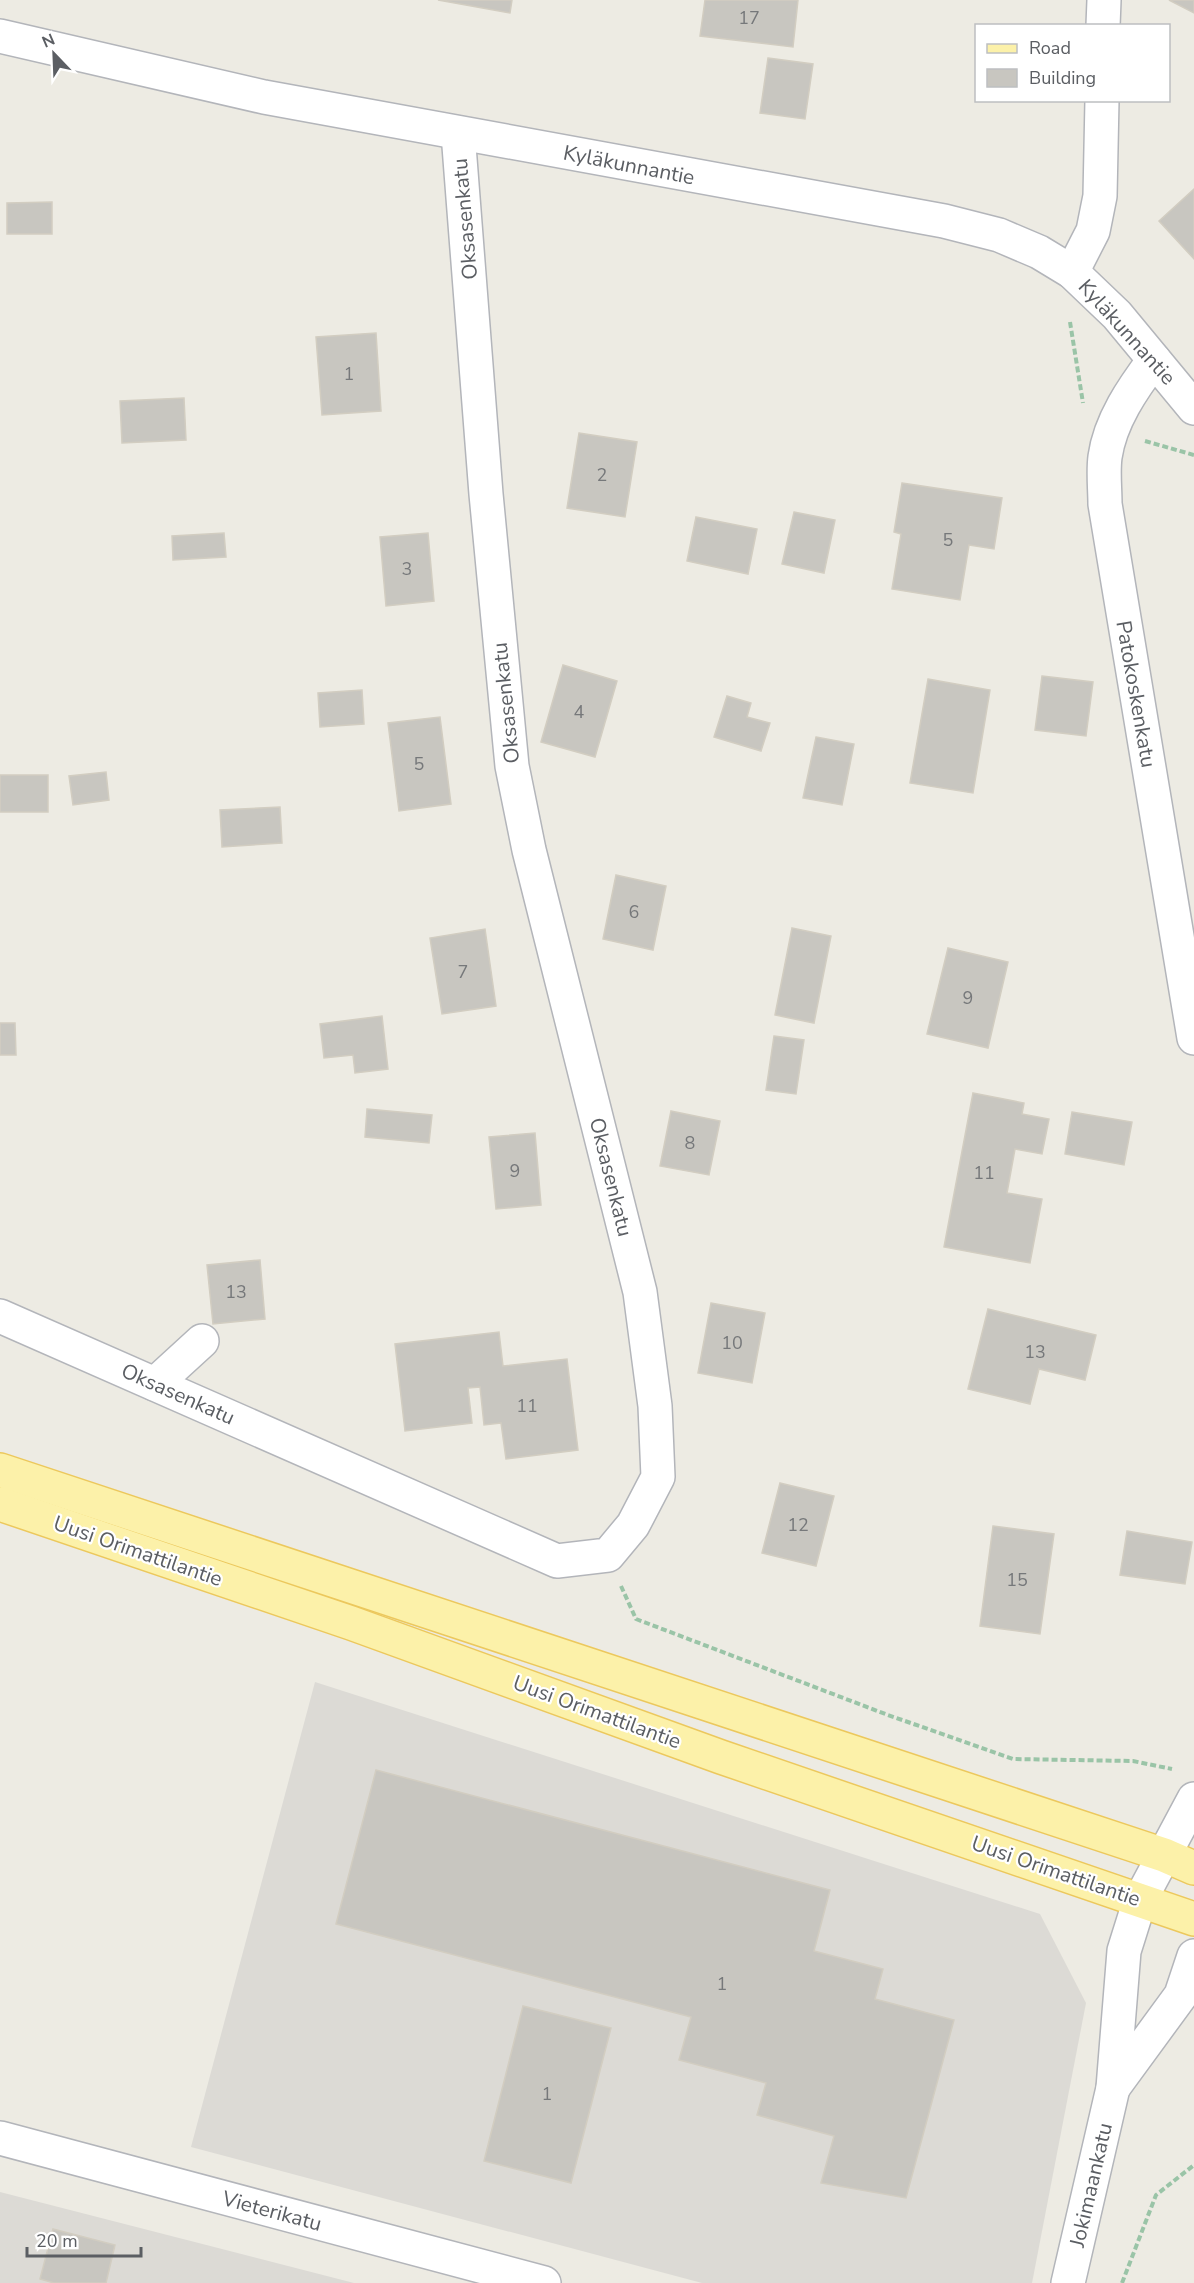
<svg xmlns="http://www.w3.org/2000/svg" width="1194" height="2283" font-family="'Nunito Sans',sans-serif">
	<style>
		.industrial { fill: #dcdad5 }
		.building { fill: #c8c6c0; stroke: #d2cdc1; stroke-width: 1.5 }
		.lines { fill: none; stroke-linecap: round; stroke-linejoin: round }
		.minor-casing { stroke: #b3b5ba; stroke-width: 36 }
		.major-casing { stroke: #ecc85d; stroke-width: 36 }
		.path { stroke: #9ac4a7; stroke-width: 4; stroke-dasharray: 6 3; stroke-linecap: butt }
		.minor { stroke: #fff; stroke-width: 33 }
		.major { stroke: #fcf1a9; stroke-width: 33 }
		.labels { text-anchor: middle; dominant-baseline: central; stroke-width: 4.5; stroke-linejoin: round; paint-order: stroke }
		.number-label { font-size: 18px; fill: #76787a }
		.street-label { font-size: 21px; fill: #5b5e63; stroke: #fff }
	</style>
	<rect width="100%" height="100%" fill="#edebe3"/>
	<!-- industrial -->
	<g class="industrial">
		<path d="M315,1682l725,232 46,89 -54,280h-330l-511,-136z"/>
		<path d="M0,2192l354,91h-354z"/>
	</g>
	<!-- building -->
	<g class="building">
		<path d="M438,0h74l-2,13z"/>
		<path d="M705,0h93l-5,47 -93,-11z"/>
		<path d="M1169,0h25v13z"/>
		<path d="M768,58l45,6 -8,55 -45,-6z"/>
		<path d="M1194,189v70l-35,-38z"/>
		<path d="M52,202v32h-45v-31z"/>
		<path d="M376,333l5,78 -59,4 -6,-78z"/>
		<path d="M184,398l2,42 -64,3 -2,-42z"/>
		<path d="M579,433l58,9 -12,75 -58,-9z"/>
		<path d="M902,483l100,15 -8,51 -25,-4 -9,55 -68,-11 9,-55 -7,-2z"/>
		<path d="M794,512l41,8 -11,53 -42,-9z"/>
		<path d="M696,517l61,12 -9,45 -61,-13z"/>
		<path d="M224,533l2,24 -53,3 -1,-24z"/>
		<path d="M428,533l6,68 -48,5 -6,-69z"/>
		<path d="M563,665l54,16 -22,76 -54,-15z"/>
		<path d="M1042,676l51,6 -7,54 -51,-6z"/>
		<path d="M928,679l62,11 -17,103 -63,-10z"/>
		<path d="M362,690l2,34 -44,3 -2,-34z"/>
		<path d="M727,696l24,7 -4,14 23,6 -9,28 -47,-14z"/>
		<path d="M440,717l11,87 -52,7 -11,-88z"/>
		<path d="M816,737l38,7 -12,61 -39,-7z"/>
		<path d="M106,772l3,28 -36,5 -4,-29z"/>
		<rect x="0" y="775" width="48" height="37"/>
		<path d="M280,807l2,36 -60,4 -2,-37z"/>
		<path d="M616,875l50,11 -13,64 -50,-11z"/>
		<path d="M792,928l39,8 -17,87 -39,-8z"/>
		<path d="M485,929l11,77 -54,8 -12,-76z"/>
		<path d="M948,948l60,14 -20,86 -61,-14z"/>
		<path d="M382,1016l6,53 -33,4 -2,-18 -29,3 -4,-34z"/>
		<path d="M0,1023h15l1,32h-16z"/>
		<path d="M774,1036l30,4 -8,54 -30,-4z"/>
		<path d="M973,1093l51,10 -2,11 27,5 -7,35 -27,-5 -8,44 35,6 -12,64 -86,-16z"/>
		<path d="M367,1109l65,6 -3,28 -64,-6z"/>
		<path d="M671,1111l49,10 -11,54 -49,-9z"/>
		<path d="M1072,1112l60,10 -8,43 -59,-11z"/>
		<path d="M535,1133l6,72 -45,4 -7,-72z"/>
		<path d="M260,1260l5,59 -52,5 -6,-59z"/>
		<path d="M711,1303l54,10 -13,70 -54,-10z"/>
		<path d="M988,1309l108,26 -11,45 -46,-11 -9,35 -62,-15z"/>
		<path d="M499,1332l4,34 64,-7 11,91 -72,9 -5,-36 -17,2 -4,-38 -12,1 4,35 -67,8 -10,-87z"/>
		<path d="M780,1483l54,13 -18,70 -54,-13z"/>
		<path d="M993,1526l61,8 -14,100 -60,-8z"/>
		<path d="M1127,1531l65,11 -7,42 -65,-9z"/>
		<path d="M376,1770l454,120 -16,61 69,18 -8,30 79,21 -48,178 -85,-15 13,-47 -77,-21 9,-32 -87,-23 12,-43 -355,-93z"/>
		<path d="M523,2006l88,22 -40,155 -87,-22z"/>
		<path d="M53,2229l62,16 -9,38h-52l-14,-4z"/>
	</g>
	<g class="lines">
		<defs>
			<g id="minor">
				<path d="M1103,26l1,-26"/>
				<path d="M0,36l264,61 680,124 55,14 40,17 33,20 45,43 77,93"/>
				<path d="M1072,272l21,-41 7,-35 2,-96"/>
				<path d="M1154,360c-21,28 -44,61 -49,97 -2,15 0,32 0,47l89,534"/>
				<path d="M0,1316l557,245 51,-6 25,-30 25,-48 -3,-71 -15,-114 -111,-442 -17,-84 -26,-272 -28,-361"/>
				<path d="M155,1384l47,-43"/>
				<path d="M1113,2088l68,-93 13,-39"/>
				<path d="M0,2138l544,145"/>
				<path d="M1068,2283l45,-195 11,-137 16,-51 54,-101"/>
			</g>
			<g id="major">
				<path d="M0,1470l1164,385 30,13"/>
				<path d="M0,1504l351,119 370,134 473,162"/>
			</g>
		</defs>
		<!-- minor casing -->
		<use href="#minor" class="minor-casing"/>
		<!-- major casing -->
		<use href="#major" class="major-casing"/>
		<!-- path -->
		<g class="path">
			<path d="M1070,322l13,81"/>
			<path d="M1145,441l49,14"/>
			<path d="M621,1586l15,33 252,96 125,44 120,2 39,8"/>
			<path d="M1122,2283l34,-88 38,-30"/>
		</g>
		<!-- minor -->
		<use href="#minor" class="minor"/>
		<!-- major -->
		<use href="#major" class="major"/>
	</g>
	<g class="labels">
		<!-- number labels -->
		<g class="number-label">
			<text x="749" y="18">17</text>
			<text x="349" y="374">1</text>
			<text x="602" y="475">2</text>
			<text x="948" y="540">5</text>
			<text x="407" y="569">3</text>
			<text x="579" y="712">4</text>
			<text x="419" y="764">5</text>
			<text x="634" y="912">6</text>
			<text x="463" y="972">7</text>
			<text x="968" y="998">9</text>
			<text x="690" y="1143">8</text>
			<text x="515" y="1171">9</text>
			<text x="984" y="1173">11</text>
			<text x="236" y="1292">13</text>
			<text x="732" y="1343">10</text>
			<text x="1035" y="1352">13</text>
			<text x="527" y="1406">11</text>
			<text x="798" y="1525">12</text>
			<text x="1017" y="1580">15</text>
			<text x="722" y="1984">1</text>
			<text x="547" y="2094">1</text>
		</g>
		<!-- street labels -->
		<g class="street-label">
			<text transform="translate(629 165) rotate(11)">Kyläkunnantie</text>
			<text transform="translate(465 219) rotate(-95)">Oksasenkatu</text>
			<text transform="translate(1127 332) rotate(48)">Kyläkunnantie</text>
			<text transform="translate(1136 694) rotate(80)">Patokoskenkatu</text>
			<text transform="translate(506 703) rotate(-96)">Oksasenkatu</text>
			<text transform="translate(611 1177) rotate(76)">Oksasenkatu</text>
			<text transform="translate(178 1394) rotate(24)">Oksasenkatu</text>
			<text transform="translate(138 1551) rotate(19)">Uusi Orimattilantie</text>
			<text transform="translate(597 1712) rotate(20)">Uusi Orimattilantie</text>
			<text transform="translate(1056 1871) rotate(19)">Uusi Orimattilantie</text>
			<text transform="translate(1091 2185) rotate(-77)">Jokimaankatu</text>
			<text transform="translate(272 2211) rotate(15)">Vieterikatu</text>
		</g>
	</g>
	<!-- legend -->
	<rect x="975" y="24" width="195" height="78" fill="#ffffff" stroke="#bdbfc1" stroke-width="1.5"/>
	<rect x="987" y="44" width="30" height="9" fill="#fcf1a9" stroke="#bdbfc1" stroke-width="1.5"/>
	<text x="1029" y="54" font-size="18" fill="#5b5e63">Road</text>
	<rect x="987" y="69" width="30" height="18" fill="#c8c6c0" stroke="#bdbfc1" stroke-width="1.5"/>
	<text x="1029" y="84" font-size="18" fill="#5b5e63">Building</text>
	<!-- north arrow -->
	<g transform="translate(54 54) rotate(337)" stroke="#ffffff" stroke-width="4.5" paint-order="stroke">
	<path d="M0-4.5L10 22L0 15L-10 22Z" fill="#5b5e63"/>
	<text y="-9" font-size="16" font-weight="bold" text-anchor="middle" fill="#5b5e63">N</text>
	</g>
	<!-- scale -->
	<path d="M27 2247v9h114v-9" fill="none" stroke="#5b5e63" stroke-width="3"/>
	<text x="36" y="2247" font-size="18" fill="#5b5e63" stroke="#ffffff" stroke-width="4.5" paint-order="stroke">20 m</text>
</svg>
